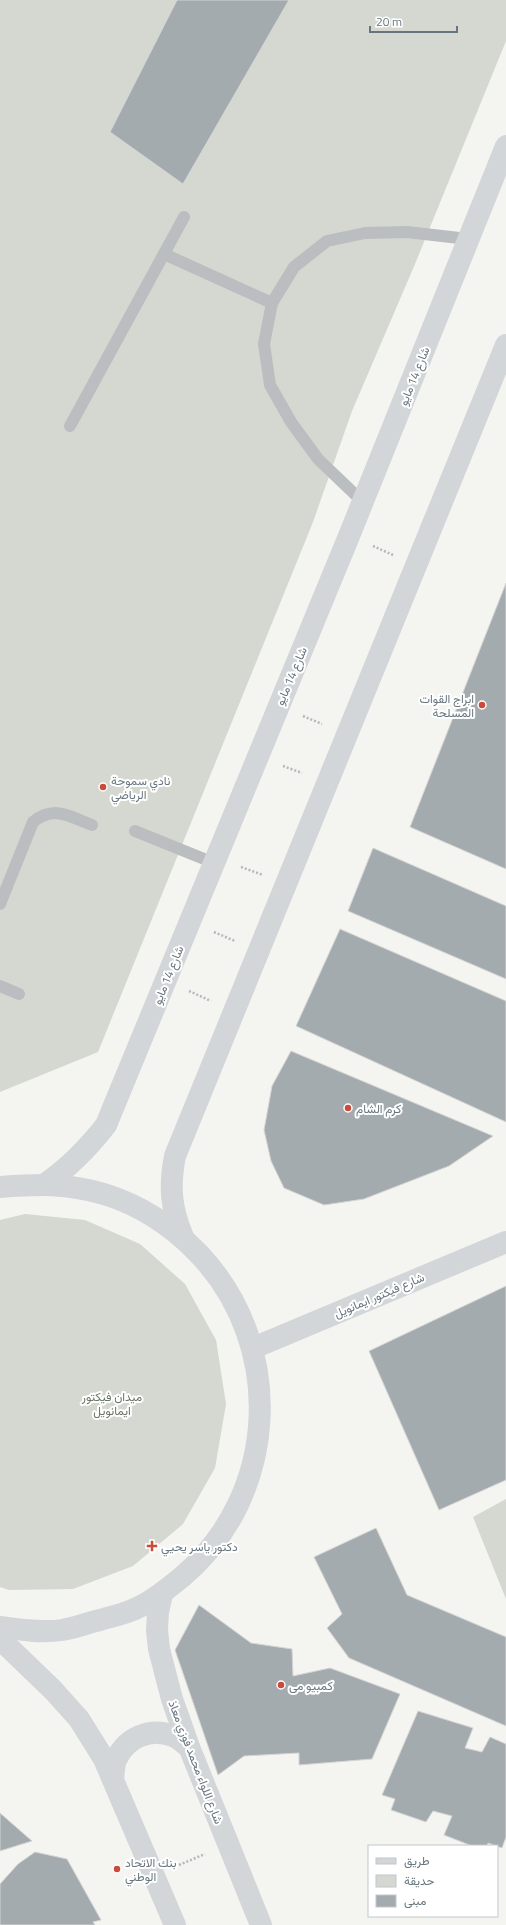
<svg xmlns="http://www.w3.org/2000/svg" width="506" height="1925" font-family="'Titillium Web',Vazirmatn,sans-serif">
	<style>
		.green { fill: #d4d8d1 }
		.building { fill: #a4abaf; stroke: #d6d5d4 }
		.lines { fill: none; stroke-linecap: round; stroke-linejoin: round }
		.path { stroke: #b4b8b9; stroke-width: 2.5; stroke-dasharray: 2 2; stroke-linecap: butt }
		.service { stroke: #babec0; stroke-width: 12 }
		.secondary { stroke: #d2d6d9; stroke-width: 22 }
		.primary { stroke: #d2d6d9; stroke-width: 22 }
		.poi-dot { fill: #cb4b3a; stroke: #fff; stroke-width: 1.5 }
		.labels { text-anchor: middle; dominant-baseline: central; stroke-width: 4; stroke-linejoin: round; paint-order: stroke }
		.street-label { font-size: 12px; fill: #67767e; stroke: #fff }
		.poi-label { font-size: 12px; fill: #67767e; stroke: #fff; text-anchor: start }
		.park-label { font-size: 12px; fill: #6a7665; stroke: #fff }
	</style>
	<rect width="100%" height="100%" fill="#f4f4f1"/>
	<!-- green -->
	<g class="green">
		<path d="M0,0h506v41l-91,223 -63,147 -39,111 -215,530 -98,40z"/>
		<path d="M25,1214l60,6 55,24 45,40 31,56 10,64 -11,64 -32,56 -50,42 -60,23 -64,1 -9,-3v-367z"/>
		<path d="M506,1499v100l-33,-82z"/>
	</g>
	<!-- building -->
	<g class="building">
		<path d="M177,0h112l-106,184 -73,-52z"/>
		<path d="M506,583v286l-96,-42z"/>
		<path d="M373,848l133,58v73l-158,-68z"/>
		<path d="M340,929l166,72v121l-210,-96z"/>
		<path d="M291,1051l202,85 -44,30 -85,33 -40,6 -40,-17 -13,-27 -7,-31 8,-44z"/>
		<path d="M506,1286v194l-67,30 -70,-159z"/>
		<path d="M376,1528l31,67 99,42v89l-157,-68 -22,-30 15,-14 -28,-57z"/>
		<path d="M199,1605l52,38 41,6 1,27 37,-8 70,26 -28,65 -73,6v-12l-55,3 -26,19 -43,-125z"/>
		<path d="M418,1711l55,17 -8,20 17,4 8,-15 16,7v93l-4,11 -14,-5 -1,3h-15l-28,-11 8,-19 -19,-5 -7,11 -35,-12 4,-11 -13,-4z"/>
		<path d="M0,1813l32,28 -32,10z"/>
		<path d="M35,1852l32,7 34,61 -8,2 2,3h-95v-41l18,-20z"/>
	</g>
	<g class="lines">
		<!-- path -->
		<g class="path">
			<path d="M373,546l20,9"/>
			<path d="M303,716l19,8"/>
			<path d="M283,766l19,7"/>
			<path d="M241,867l22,8"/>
			<path d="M214,932l21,9"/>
			<path d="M189,991l22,10"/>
			<path d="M179,1865l26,-11"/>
		</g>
		<!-- service -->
		<g class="service">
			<path d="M164,254l108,49"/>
			<path d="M70,426l114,-209"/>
			<path d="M363,502l-45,-43 -27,-37 -21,-37 -6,-41 8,-41 22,-36 33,-26 38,-8 42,-1 61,7"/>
			<path d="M135,831l79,32"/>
			<path d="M0,904l33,-82c21,-17 36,-6 59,3"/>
			<path d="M0,986l19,8"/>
		</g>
		<!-- secondary -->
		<path class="secondary" d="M253,1348l253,-106"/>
		<!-- primary -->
		<g class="primary">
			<path d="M45,1184c25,-17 43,-36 61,-59l243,-589 157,-390"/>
			<path d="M0,1187c39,-3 66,-4 104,7 36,11 69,33 95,60 87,92 80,241 -17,323 -16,13 -33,27 -52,34 -10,4 -20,6 -30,9 -13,3 -25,8 -38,10 -20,3 -42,0 -62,-3"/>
			<path d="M183,1237c-12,-29 -14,-50 -8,-81l331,-811"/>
			<path d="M162,1594l-4,18 -1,18 2,19 13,50 17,48 72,178"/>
			<path d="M0,1639l53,51 26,29 25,40 71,166"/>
			<path d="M113,1778c1,-5 1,-13 3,-18 10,-23 35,-33 57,-24 6,2 11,8 16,11"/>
		</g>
	</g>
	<!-- markers -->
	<g class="poi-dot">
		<circle cx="482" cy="705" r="4"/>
		<circle cx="103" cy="787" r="4"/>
		<circle cx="348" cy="1108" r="4"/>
		<path d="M150 1540h4v4h4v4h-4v4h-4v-4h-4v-4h4z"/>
		<circle cx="281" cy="1685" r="4"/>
		<circle cx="117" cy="1869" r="4"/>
	</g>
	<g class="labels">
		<!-- street labels -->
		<g class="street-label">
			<text transform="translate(414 376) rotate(-68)">شارع 14 مايو</text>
			<text transform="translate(291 676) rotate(-67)">شارع 14 مايو</text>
			<text transform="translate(168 975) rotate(-68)">شارع 14 مايو</text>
			<text transform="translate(379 1295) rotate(-23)">شارع فيكتور ايمانويل</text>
			<text transform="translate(196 1762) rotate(69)">شارع اللواء محمد فوزي معاذ</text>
		</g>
		<!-- poi labels -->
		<g class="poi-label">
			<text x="474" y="698" text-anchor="end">ابراج القوات<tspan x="474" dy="14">المسلحة</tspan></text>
			<text x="111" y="780">نادي سموحة<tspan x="111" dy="14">الرياضي</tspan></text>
			<text x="356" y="1108">كرم الشام</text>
			<text x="161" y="1546">دكتور ياسر يحيي</text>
			<text x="289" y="1685">كمبيو مى</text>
			<text x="125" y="1862">بنك الاتحاد<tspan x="125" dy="14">الوطني</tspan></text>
		</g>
		<!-- park labels -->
		<g class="park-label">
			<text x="112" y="1396">ميدان فيكتور<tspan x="112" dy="14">ايمانويل</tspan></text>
		</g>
	</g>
	<!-- legend -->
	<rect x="368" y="1845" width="130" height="72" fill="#ffffff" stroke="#c2c8cb"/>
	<rect x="376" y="1858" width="20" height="6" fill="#d2d6d9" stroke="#c2c8cb"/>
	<text x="404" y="1865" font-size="12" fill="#67767e">طريق</text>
	<rect x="376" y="1875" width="20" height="12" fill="#d4d8d1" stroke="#c2c8cb"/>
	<text x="404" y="1885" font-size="12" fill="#67767e">حديقة</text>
	<rect x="376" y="1895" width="20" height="12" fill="#a4abaf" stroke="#c2c8cb"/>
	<text x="404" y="1905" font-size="12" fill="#67767e">مبنى</text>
	<!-- scale -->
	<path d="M370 26v6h87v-6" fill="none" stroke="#67767e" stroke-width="2"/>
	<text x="376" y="26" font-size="12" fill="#67767e" stroke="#ffffff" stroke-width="3" paint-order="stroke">20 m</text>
</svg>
